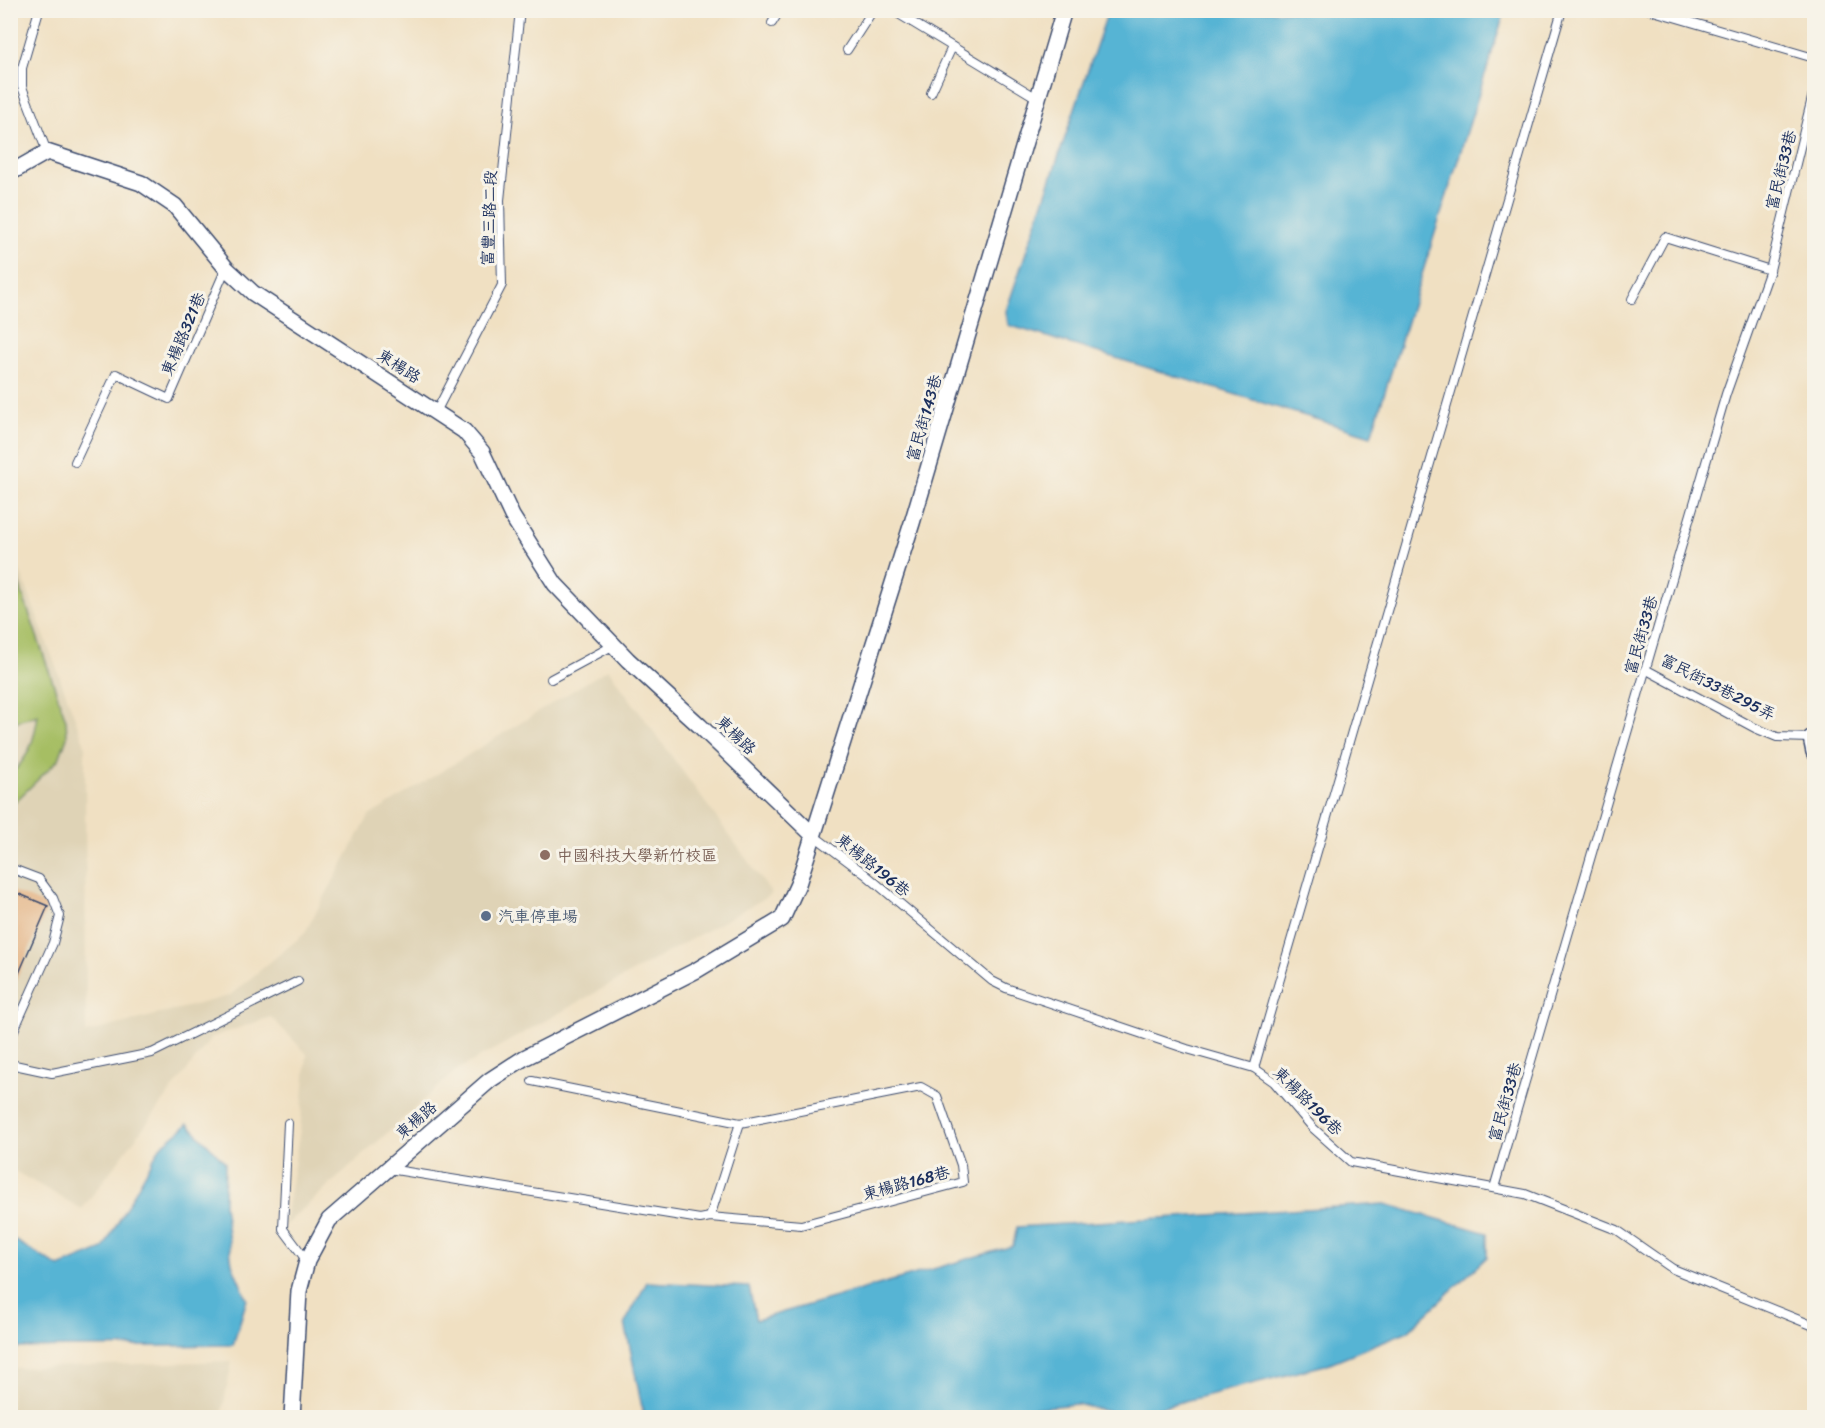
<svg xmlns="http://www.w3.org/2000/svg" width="1825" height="1428" font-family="Sriracha,'LXGW WenKai TC',sans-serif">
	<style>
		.built { fill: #dfd3b6 }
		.green { fill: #a6be63; stroke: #607660; stroke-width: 1.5 }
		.water { fill: #56b4d4; stroke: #387299; stroke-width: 1.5 }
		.building { fill: #e2af7e }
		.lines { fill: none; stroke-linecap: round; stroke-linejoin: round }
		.service-casing { stroke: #3b4a6d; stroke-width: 10 }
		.minor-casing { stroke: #3b4a6d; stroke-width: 18 }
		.service { stroke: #fff; stroke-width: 8 }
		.minor { stroke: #fff; stroke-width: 15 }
		.education-dot { fill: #8d6e63; stroke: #f7f3e8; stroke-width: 2 }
		.service-dot { fill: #5c6f8a; stroke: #f7f3e8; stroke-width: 2 }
		.labels { text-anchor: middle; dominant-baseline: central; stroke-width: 6; stroke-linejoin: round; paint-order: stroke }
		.street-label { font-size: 16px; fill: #1b2f5e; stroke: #f7f3e8 }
		.education-label { font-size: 16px; fill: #785e54; stroke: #f7f3e8; text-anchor: start }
		.service-label { font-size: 16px; fill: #4e5e75; stroke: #f7f3e8; text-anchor: start }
	</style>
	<rect width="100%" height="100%" fill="#f7f3e8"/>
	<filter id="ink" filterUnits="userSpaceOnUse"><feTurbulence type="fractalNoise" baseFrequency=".0167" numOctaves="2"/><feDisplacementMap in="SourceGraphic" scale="12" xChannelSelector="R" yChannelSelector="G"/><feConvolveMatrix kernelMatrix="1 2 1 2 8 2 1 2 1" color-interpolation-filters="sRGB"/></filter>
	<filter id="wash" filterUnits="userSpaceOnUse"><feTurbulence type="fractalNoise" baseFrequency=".008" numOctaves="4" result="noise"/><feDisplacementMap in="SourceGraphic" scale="24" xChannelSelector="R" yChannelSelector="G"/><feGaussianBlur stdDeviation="1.35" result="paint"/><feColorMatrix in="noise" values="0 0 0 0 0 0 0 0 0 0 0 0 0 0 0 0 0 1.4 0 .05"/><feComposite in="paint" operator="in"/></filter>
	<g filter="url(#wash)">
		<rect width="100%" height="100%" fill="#f0e0c2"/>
		<!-- built -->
		<g class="built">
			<path d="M10,544l75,201 1,288 143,-37 75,-62 65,-118 239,-147 164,225 -315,176 -173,156 16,-96 7,-76 -36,-37 -59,20 -130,172 -71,-40z"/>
			<path d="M232,1361l-11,56h-210v-49z"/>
		</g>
		<!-- green -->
		<path class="green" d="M11,561l55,159 1,17 -8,22 -44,43 -4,2v-30c19,-18 23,-34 27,-59l-27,8z"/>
		<!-- water -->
		<g class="water">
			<path d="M1108,11h397l-134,425 -363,-111 -2,-14z"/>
			<path d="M188,1124l37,38 -1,43 8,59 15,35 -14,46 -222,3v-110l48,29 44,-18 57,-102z"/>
			<path d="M1385,1204l102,29v24l-79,74 -83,34 -199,51 -49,-12 -144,14 -289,-1 -19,-94 22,-41 102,5 7,33 257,-74 4,-19z"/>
		</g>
		<g id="blocks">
			<!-- building -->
			<path class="building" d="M10,890l38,16 -38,88z"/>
		</g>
	</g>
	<g filter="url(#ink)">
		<use href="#blocks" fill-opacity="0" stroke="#3b4a6d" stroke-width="1.5"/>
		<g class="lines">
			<defs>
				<g id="service">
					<path d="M39,10l-17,58v19l25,65"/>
					<path d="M892,10l145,88"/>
					<path d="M1650,10l164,48"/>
					<path d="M772,23l8,-13"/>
					<path d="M847,50l26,-40"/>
					<path d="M931,93l21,-46"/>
					<path d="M1632,299l33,-62 105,33"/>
					<path d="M436,412l66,-127 -2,-85 20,-190"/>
					<path d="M75,462l41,-88 53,25 57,-131"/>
					<path d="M1645,669l110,59 22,9 34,1"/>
					<path d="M551,679l63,-34"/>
					<path d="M813,835l52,39 127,107 14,7 181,61 67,19 20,14 39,46 38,34 174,32 92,36 56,39 141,57"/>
					<path d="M10,868l29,11 14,19 7,18 -7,27 -43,96"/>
					<path d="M10,1064l42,9 100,-20 146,-72"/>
					<path d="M1254,1068l308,-1058"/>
					<path d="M288,1123l-5,106 24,32"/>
					<path d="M389,1169l311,50 10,-2 91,8 162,-43 -2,-17 -24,-69 -16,-9 -181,36 -208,-42"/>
					<path d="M1494,1188l232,-794 44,-124 44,-180"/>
					<path d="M710,1217l30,-94"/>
				</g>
				<g id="minor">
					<path d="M10,173l37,-21 94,31 34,23 51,62 27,25 211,138 18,21 30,64 43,68 73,76 72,66 113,109"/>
					<path d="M1814,736l-3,2 3,14"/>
					<path d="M292,1418l7,-127 8,-30 22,-41 161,-140 34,-22 173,-88 85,-51 16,-35 114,-361 152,-513"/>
				</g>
			</defs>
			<!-- service casing -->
			<use href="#service" class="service-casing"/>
			<!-- minor casing -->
			<use href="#minor" class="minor-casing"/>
			<!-- service -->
			<use href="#service" class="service"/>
			<!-- minor -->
			<use href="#minor" class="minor"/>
		</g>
	</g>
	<!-- markers -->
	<circle class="education-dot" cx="545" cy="855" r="6"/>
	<circle class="service-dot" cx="486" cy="916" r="6"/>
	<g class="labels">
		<!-- street labels -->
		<g class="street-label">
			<text transform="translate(1781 170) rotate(-76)">富民街33巷</text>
			<text transform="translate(489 218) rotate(-88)">富豐三路二段</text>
			<text transform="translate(183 334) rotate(-67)">東楊路321巷</text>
			<text transform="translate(399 366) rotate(33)">東楊路</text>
			<text transform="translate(924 418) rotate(-74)">富民街143巷</text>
			<text transform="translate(1641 635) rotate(-74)">富民街33巷</text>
			<text transform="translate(1718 687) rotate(27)">富民街33巷295弄</text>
			<text transform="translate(736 735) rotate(44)">東楊路</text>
			<text transform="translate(873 865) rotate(39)">東楊路196巷</text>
			<text transform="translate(1308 1101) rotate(45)">東楊路196巷</text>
			<text transform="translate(1505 1102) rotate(-74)">富民街33巷</text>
			<text transform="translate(416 1120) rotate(-41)">東楊路</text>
			<text transform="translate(906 1183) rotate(-15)">東楊路168巷</text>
		</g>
		<!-- education labels -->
		<g class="education-label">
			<text x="557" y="855">中國科技大學新竹校區</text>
		</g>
		<!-- service labels -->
		<g class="service-label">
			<text x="498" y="916">汽車停車場</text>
		</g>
	</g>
	<!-- margin -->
	<rect width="1825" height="1428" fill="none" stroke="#f7f3e8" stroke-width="36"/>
</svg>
